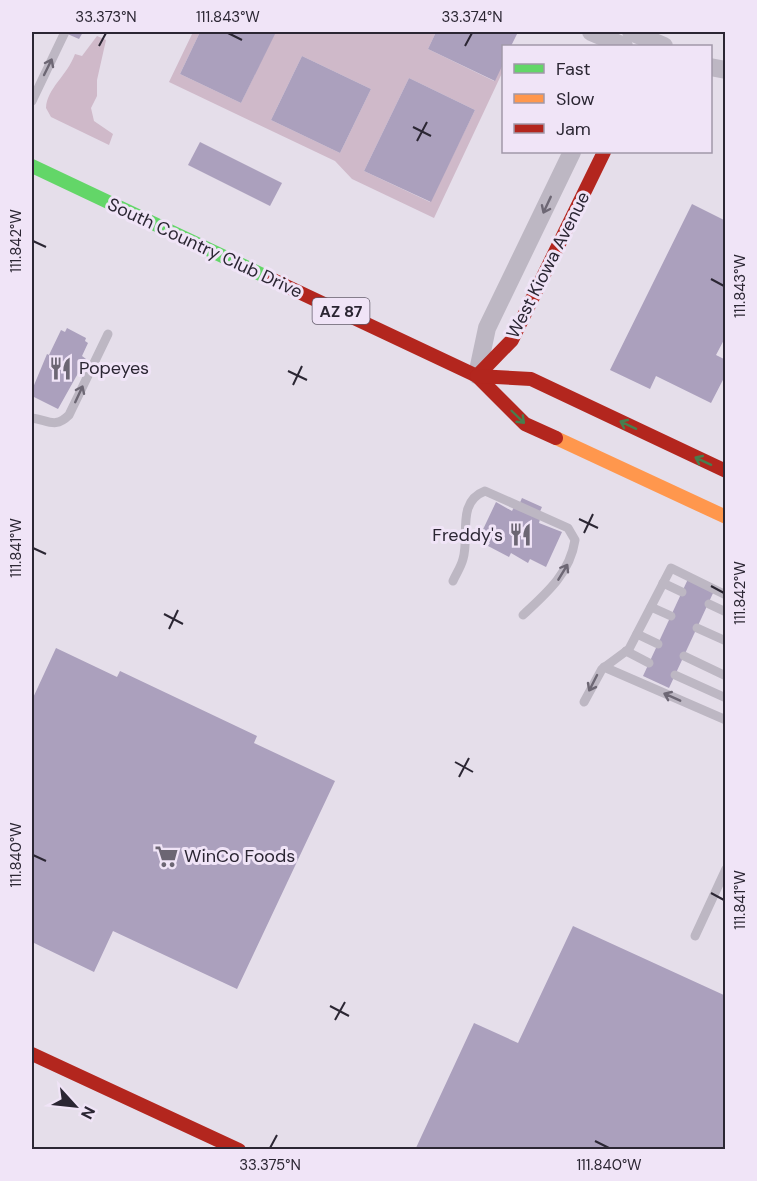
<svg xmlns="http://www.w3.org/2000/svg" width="757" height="1181" font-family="'DM Sans',sans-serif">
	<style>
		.green { fill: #cfb9c9; fill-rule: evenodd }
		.building { fill: #aba0bd }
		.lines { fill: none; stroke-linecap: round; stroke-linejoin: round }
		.lane { stroke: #bdb7c3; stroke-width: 9 }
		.street { stroke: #bdb7c3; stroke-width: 18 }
		.fast { stroke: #63d668; stroke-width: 14 }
		.slow { stroke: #ff974d; stroke-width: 14 }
		.jam { stroke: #b3261e; stroke-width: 14 }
		.oneway { stroke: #6d6774 }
		.oneway2 { stroke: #477e4e }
		.ticks { fill: none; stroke: #2b2633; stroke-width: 2 }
		.labels { text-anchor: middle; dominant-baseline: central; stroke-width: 6; stroke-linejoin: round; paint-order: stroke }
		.shield { fill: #f0e4f7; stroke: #665f6e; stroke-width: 1.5 }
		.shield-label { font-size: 16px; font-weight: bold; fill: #2b2633 }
		.street-label { font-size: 18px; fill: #2b2633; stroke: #f0e4f7 }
		.poi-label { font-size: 18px; fill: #2b2633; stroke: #f0e4f7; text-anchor: start }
		.neatline { fill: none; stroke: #2b2633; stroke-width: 2 }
		.ticks-label { font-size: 15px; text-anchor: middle; fill: #2b2633 }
	</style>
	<rect width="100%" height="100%" fill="#e5deea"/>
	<!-- green -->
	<g class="green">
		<path d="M193,32h7l-20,42 61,29 34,-71h161l-8,17 66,32 9,-19v9l-69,147 -82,-39 -17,-18 -166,-79zM302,56l69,33 -31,64 -69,-33zM409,78l66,32 -45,92 -66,-31z"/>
		<path d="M97,36l9,4 -9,40v16l-6,12 3,13 19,13 -4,11 -58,-28 -5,-9c1,-20 21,-32 29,-54l7,2z"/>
	</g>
	<!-- building -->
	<g class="building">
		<path d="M63,32h20l-4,7z"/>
		<path d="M200,32h76l-35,71 -61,-29z"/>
		<path d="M436,32h82l-7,14h-7v16l-9,19 -67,-32z"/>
		<path d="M302,56l69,33 -31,64 -69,-33z"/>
		<path d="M409,78l66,32 -44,92 -67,-31z"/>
		<path d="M200,142l82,41 -12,23 -82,-41z"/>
		<path d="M692,204l34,17v115l-10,19 10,5v14l-15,29 -55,-27 -6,13 -40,-19z"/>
		<path d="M67,328l19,10 -1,3 3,2 -6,13 4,3 -28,50 -26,-13v-6l15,-36 2,1 12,-25 4,2z"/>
		<path d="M522,498l20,9 -5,11 3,1 -1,4 23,9 -16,35 -16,-8 -2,4 -17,-10 -2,4 -21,-11 2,-3 -12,-3 18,-38 16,9 2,-4 3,2z"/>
		<path d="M688,579l26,12 -45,97 -26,-12z"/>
		<path d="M56,648l61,29 3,-6 137,65 -3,7 81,38 -98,208 -124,-58 -19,41 -62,-30v-242z"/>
		<path d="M573,926l153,70v154h-311l59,-127 44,20z"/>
	</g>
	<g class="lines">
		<!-- lane -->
		<g class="lane">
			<path d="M32,101l33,-69"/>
			<path d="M32,418c16,2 23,11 37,-3l39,-81"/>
			<path d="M453,581c3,-7 8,-14 10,-22 7,-23 -7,-57 22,-68l83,37 7,12c-5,33 -28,53 -52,75"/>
			<path d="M663,583l19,9"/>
			<path d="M709,604l17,8"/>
			<path d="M651,607l20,9"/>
			<path d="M697,628l29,13"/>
			<path d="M637,634l21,10"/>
			<path d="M626,651l23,12"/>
			<path d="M684,656l42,20"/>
			<path d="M604,667l122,53"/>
			<path d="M675,675l51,23"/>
			<path d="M584,702l18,-33 27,-20 42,-81 55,27"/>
			<path d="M695,936l31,-67"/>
		</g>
		<!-- street -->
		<g class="street">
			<path d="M591,32l33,14"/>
			<path d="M631,32l33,14"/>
			<path d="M710,67l16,3"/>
			<path d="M477,375l10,-47 85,-176"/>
		</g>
		<!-- fast -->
		<path class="fast" d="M32,166l237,112"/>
		<!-- slow -->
		<path class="slow" d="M556,438l170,79"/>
		<!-- jam -->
		<g class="jam">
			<path d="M269,278l208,98 48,48 31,14"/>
			<path d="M477,376l35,-36 92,-188"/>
			<path d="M477,376l54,3 195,92"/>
			<path d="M32,1054l207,96"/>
		</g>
	</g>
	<!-- one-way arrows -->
	<defs><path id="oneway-shaft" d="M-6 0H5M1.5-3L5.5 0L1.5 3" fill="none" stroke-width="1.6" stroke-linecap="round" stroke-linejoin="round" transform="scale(1.5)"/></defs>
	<g class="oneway">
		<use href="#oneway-shaft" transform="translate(48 67) rotate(-64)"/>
		<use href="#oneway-shaft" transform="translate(547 205) rotate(115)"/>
		<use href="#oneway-shaft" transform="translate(79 394) rotate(-65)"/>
		<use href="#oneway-shaft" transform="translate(563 572) rotate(-59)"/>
		<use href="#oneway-shaft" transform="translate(593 683) rotate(117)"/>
		<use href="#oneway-shaft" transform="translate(672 697) rotate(-156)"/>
	</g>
	<g class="oneway2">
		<use href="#oneway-shaft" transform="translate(518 417) rotate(44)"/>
		<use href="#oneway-shaft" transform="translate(628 425) rotate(-155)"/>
		<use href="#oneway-shaft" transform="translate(703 461) rotate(-155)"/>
	</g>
	<!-- ticks -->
	<path class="ticks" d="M228,33l14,7M99,46l7,-13M465,46l7,-13M413,127l18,9M417,141l10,-19M33,241l13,6M711,279l13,7M288,371l19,9M293,385l9,-19M579,519l19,9M584,533l9,-19M33,548l13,6M711,586l13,7M164,614l19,10M169,629l9,-19M455,762l18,10M459,777l10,-19M33,855l13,6M711,893l13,7M330,1006l19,10M335,1020l10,-18M595,1141l14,7M270,1148l7,-13"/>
	<!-- icons -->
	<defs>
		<symbol id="restaurant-bare" viewBox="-9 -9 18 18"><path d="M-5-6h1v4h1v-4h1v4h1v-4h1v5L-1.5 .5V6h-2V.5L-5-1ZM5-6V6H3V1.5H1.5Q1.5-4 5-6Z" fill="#6c6673" stroke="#f0e4f7" stroke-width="2.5" paint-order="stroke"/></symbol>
		<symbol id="supermarket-bare" viewBox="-9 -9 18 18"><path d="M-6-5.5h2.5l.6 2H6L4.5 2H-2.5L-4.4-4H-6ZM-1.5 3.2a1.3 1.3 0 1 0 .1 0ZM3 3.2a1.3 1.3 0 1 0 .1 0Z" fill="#6c6673" stroke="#f0e4f7" stroke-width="2.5" paint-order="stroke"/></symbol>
	</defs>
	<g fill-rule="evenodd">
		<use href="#restaurant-bare" x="44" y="352" width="33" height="33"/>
		<use href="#restaurant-bare" x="504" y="518" width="33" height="33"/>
		<use href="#supermarket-bare" x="150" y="840" width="33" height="33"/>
	</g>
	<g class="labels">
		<!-- shield labels -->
		<rect class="shield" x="312.5" y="298" width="57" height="26" rx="4.5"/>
		<g class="shield-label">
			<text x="341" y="311">AZ 87</text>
		</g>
		<!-- street labels -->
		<g class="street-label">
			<text transform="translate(205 248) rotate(25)">South Country Club Drive</text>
			<text transform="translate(548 265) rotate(-63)">West Kiowa Avenue</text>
		</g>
		<!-- poi labels -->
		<g class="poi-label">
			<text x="79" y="368">Popeyes</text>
			<text x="503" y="535" text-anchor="end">Freddy's</text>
			<text x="184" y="856">WinCo Foods</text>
		</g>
	</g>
	<!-- border -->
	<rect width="757" height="1181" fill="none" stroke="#f0e4f7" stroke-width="66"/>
	<!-- legend -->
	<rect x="502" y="45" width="210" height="108" fill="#f0e4f7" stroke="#a198a9" stroke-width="1.5"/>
	<rect x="514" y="64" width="30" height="9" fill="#63d668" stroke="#a198a9" stroke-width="1.5"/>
	<text x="556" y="75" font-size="18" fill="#2b2633">Fast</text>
	<rect x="514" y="94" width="30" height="9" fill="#ff974d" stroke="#a198a9" stroke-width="1.5"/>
	<text x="556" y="105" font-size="18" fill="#2b2633">Slow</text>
	<rect x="514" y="124" width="30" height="9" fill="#b3261e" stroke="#a198a9" stroke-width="1.5"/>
	<text x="556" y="135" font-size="18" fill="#2b2633">Jam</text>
	<!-- north arrow -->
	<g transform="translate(75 1106) rotate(117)" stroke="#f0e4f7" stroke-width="4.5" paint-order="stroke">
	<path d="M0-4.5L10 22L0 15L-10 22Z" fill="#2b2633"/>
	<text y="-9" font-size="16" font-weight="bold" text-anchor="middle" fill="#2b2633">N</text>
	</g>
	<rect x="33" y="33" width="691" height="1115" class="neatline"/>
	<g class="ticks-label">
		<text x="106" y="22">33.373°N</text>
		<text x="228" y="22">111.843°W</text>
		<text x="472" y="22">33.374°N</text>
		<text transform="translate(16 241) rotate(-90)" y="5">111.842°W</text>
		<text transform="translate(740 286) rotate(-90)" y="5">111.843°W</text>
		<text transform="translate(16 548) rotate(-90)" y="5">111.841°W</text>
		<text transform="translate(740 593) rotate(-90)" y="5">111.842°W</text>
		<text transform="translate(16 855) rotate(-90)" y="5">111.840°W</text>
		<text transform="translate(740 900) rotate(-90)" y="5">111.841°W</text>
		<text x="270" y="1170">33.375°N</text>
		<text x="609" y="1170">111.840°W</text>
	</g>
</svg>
